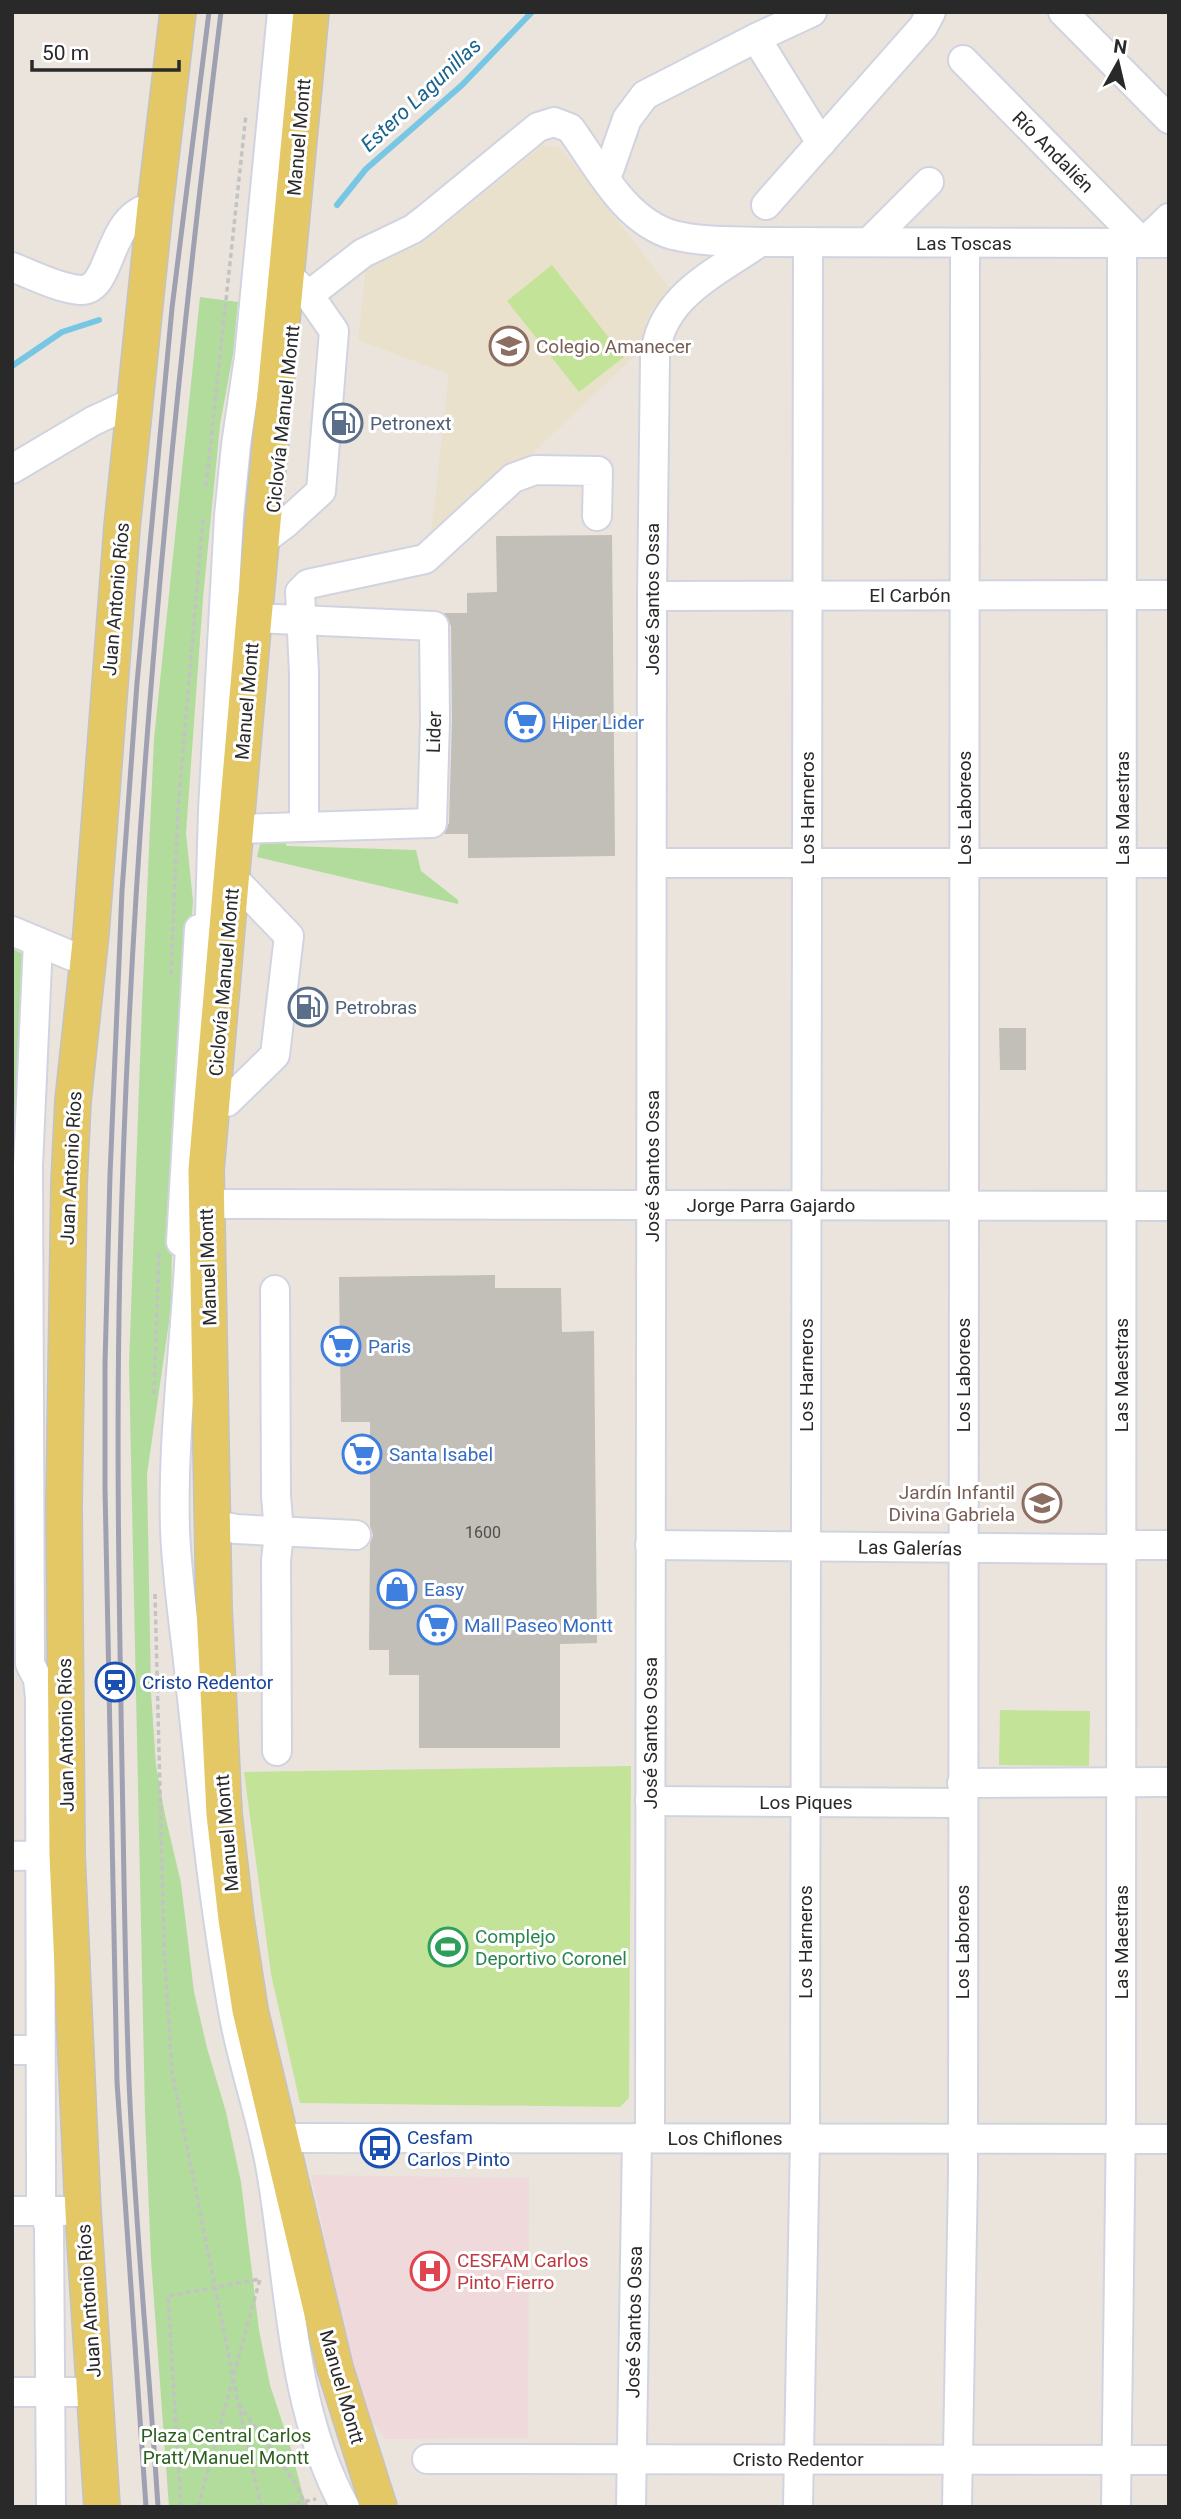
<svg xmlns="http://www.w3.org/2000/svg" width="1181" height="2519" font-family="Roboto,sans-serif">
	<style>
		.education { fill: #eae1cc }
		.medical { fill: #f0d9da }
		.green { fill: #b1dc9c }
		.pitch { fill: #c3e399 }
		.lines { fill: none; stroke-linecap: round; stroke-linejoin: round }
		.stream { stroke: #76c6e4; stroke-width: 6 }
		.building { fill: #c2beb8 }
		.minor-casing { stroke: #d1d4e0; stroke-width: 32 }
		.major-casing { stroke: #c3c3c3; stroke-width: 38 }
		.path { stroke: #c3c3c3; stroke-width: 3.5; stroke-dasharray: 5 3.5; stroke-linecap: butt }
		.minor { stroke: #fff; stroke-width: 28 }
		.major { stroke: #e5c866; stroke-width: 35 }
		.rail { stroke: #9fa1b2; stroke-width: 5 }
		.labels { text-anchor: middle; dominant-baseline: central; stroke-width: 6; stroke-linejoin: round; paint-order: stroke }
		.number-label { font-size: 16px; fill: #4f4e4d }
		.street-label { font-size: 19px; fill: #292929; stroke: #fff }
		.education-label { font-size: 19px; fill: #785e54; stroke: #fff; text-anchor: start }
		.service-label { font-size: 19px; fill: #4e5e75; stroke: #fff; text-anchor: start }
		.shop-label { font-size: 19px; fill: #366cbe; stroke: #fff; text-anchor: start }
		.transit-label { font-size: 19px; fill: #164399; stroke: #fff; text-anchor: start }
		.leisure-label { font-size: 19px; fill: #27864d; stroke: #fff; text-anchor: start }
		.health-label { font-size: 19px; fill: #be3a42; stroke: #fff; text-anchor: start }
		.park-label { font-size: 19px; fill: #2c5f1f; stroke: #fff }
		.water-label { font-size: 21px; font-style: italic; fill: #18648e; stroke: #fff }
	</style>
	<rect width="100%" height="100%" fill="#eae4dc"/>
	<!-- education -->
	<path class="education" d="M543,145l18,3 111,143 -19,17 -7,13 -2,30 -10,6 -205,194 20,-177 -91,-34 8,-75 53,-19z"/>
	<!-- medical -->
	<path class="medical" d="M311,2175l218,3 -1,260 -143,1 -15,-20 -18,-55z"/>
	<!-- green -->
	<g class="green">
		<path d="M200,297l38,5 -5,52 -13,71 -17,173 -17,235 7,68 -20,291 -2,116 -24,166 4,219 5,72 9,50 16,68 13,109 13,56 19,64 15,70 18,148 11,55 21,64 15,58h-137l-18,-248 -6,-146 -16,-748 13,-360 12,-266z"/>
		<path d="M281,835l6,11 129,4 5,21 37,29v4l-201,-47 5,-21z"/>
		<path d="M12,949l40,17 -14,160 -26,-1z"/>
	</g>
	<!-- pitch -->
	<g class="pitch">
		<path d="M552,265l72,92 -45,35 -72,-91z"/>
		<path d="M1000,1710l90,1 -1,55 -90,-1z"/>
		<path d="M631,1766l-2,332 -9,9 -320,-4 -29,-129 -27,-202z"/>
	</g>
	<g class="lines">
		<!-- stream -->
		<g class="stream">
			<path d="M337,205l29,-36 96,-84 70,-73"/>
			<path d="M12,366l50,-34 37,-12"/>
		</g>
	</g>
	<!-- building -->
	<g class="building">
		<path d="M612,535l3,321 -147,2v-24h-24l5,-11 3,-102 -1,-95 -7,-13h23v-20l30,-1 -1,-56z"/>
		<path d="M999,1028h27v42h-26z"/>
		<path d="M495,1275v13h66l1,44 32,-1 3,312 -37,1v104h-141v-73h-30v-25h-20l1,-106 3,-9 -3,-9v-104h-29l-2,-145z"/>
	</g>
	<g class="lines">
		<defs>
			<g id="minor">
				<path d="M1063,12l106,107"/>
				<path d="M756,38l65,105"/>
				<path d="M963,60l180,183 26,-25"/>
				<path d="M606,179l21,-60 18,-24 111,-57 56,-26"/>
				<path d="M766,205l157,-178 8,-15"/>
				<path d="M869,242l60,-60"/>
				<path d="M12,267c21,8 46,21 68,23 34,2 25,-77 75,-83"/>
				<path d="M286,274l23,21 54,-42 50,-24 13,-10 112,-92 16,-5 16,6c28,38 54,93 103,107 28,7 58,6 87,7l409,1"/>
				<path d="M12,469l81,-48 41,-19"/>
				<path d="M262,541l24,-18 35,-32 13,-160 -25,-36"/>
				<path d="M652,596l517,-1"/>
				<path d="M304,827v-154l-4,-81 8,-8 117,-25 88,-81 22,-8 63,1 -1,45"/>
				<path d="M236,829l196,-6 3,-102 -1,-95 -180,-8"/>
				<path d="M652,863h517"/>
				<path d="M12,931l77,32"/>
				<path d="M38,942l-10,224 2,498 8,15 2,19 1,484v16l8,29 2,280"/>
				<path d="M209,952l4,-142 16,-294 7,-71 13,-88 33,-345"/>
				<path d="M213,1104l14,-2 48,-47 14,-119 -57,-59"/>
				<path d="M206,1204l963,2"/>
				<path d="M191,1223c-3,102 -19,204 -16,307 2,50 10,100 15,149 12,111 23,222 43,332 9,53 29,105 38,159 19,110 19,237 74,337"/>
				<path d="M181,1242l18,-313"/>
				<path d="M275,1290l1,206 3,36 -3,29 1,190"/>
				<path d="M212,1524l24,5 120,6"/>
				<path d="M650,1545l456,4 31,-4h32"/>
				<path d="M962,1783l207,-1"/>
				<path d="M650,1801l312,2"/>
				<path d="M12,1856l46,-1"/>
				<path d="M12,2050h27"/>
				<path d="M281,2138l888,1"/>
				<path d="M650,2138l2,-1542 3,-239c4,-60 61,-84 105,-115"/>
				<path d="M12,2211h51"/>
				<path d="M12,2392h82"/>
				<path d="M427,2459l742,1"/>
				<path d="M631,2507l6,-369"/>
				<path d="M798,2507l7,-369 3,-1896"/>
				<path d="M957,2507l6,-333 2,-1931"/>
				<path d="M1116,2507l5,-393 1,-1871"/>
			</g>
			<g id="major">
				<path d="M311,12l-58,616 -47,542 8,438 10,206 12,105 14,91 85,358 44,139"/>
				<path d="M102,2507l-19,-295 -16,-357 -3,-350 5,-322 4,-82 18,-168 31,-406 33,-320 23,-195"/>
			</g>
		</defs>
		<!-- minor casing -->
		<use href="#minor" class="minor-casing"/>
		<!-- major casing -->
		<use href="#major" class="major-casing"/>
		<!-- path -->
		<g class="path">
			<path d="M206,486l40,-372"/>
			<path d="M171,974l7,-165 25,-291"/>
			<path d="M154,1394l5,-143"/>
			<path d="M155,1594l9,354 8,124 66,330 23,105"/>
			<path d="M239,2404l56,79 12,24"/>
			<path d="M181,2507l-13,-211 92,-17 -62,228"/>
			<path d="M280,2507l36,-8"/>
		</g>
		<!-- minor -->
		<use href="#minor" class="minor"/>
		<!-- major -->
		<use href="#major" class="major"/>
		<!-- rail -->
		<g class="rail">
			<path d="M146,2507l-29,-425 -12,-594v-124l5,-189 12,-284 15,-208 35,-375 37,-296"/>
			<path d="M158,2507c-9,-142 -23,-284 -29,-426 -4,-105 -5,-210 -7,-314 -3,-168 -6,-336 -2,-503 10,-419 50,-836 101,-1252"/>
		</g>
	</g>
	<!-- icons -->
	<defs>
		<symbol id="school-ring" viewBox="-11 -11 22 22"><circle r="9.5" fill="#fff" stroke="#8d6e63" stroke-width="1.5"/><path d="M0-5L7-2L0 1L-7-2ZM-4 1L0 2.5L4 1V4Q0 6-4 4Z" fill="#8d6e63"/></symbol>
		<symbol id="fuel-ring" viewBox="-11 -11 22 22"><circle r="9.5" fill="#fff" stroke="#5c6f8a" stroke-width="1.5"/><path d="M-5.5-6h7V0h2V4h1.3V-2.5L3-4.5l.8-.8L6-3V5H2.5V1h-1V6h-7ZM-4.2-4.7v3.2H.2V-4.7Z" fill="#5c6f8a"/></symbol>
		<symbol id="supermarket-ring" viewBox="-11 -11 22 22"><circle r="9.5" fill="#fff" stroke="#3f7fe0" stroke-width="1.5"/><path d="M-6-5.5h2.5l.6 2H6L4.5 2H-2.5L-4.4-4H-6ZM-1.5 3.2a1.3 1.3 0 1 0 .1 0ZM3 3.2a1.3 1.3 0 1 0 .1 0Z" fill="#3f7fe0"/></symbol>
		<symbol id="shop-ring" viewBox="-11 -11 22 22"><circle r="9.5" fill="#fff" stroke="#3f7fe0" stroke-width="1.5"/><path d="M-5-2.5h2.3a2.7 3.5 0 0 1 5.4 0H5L5.5 6h-11ZM-1.5-2.5h3a1.5 2.3 0 0 0-3 0Z" fill="#3f7fe0"/></symbol>
		<symbol id="station-ring" viewBox="-11 -11 22 22"><circle r="9.5" fill="#fff" stroke="#1a4fb4" stroke-width="1.5"/><path d="M-3-6H3Q5-6 5-4V2Q5 4 3 4L4.5 6H3L1.5 4h-3L-3 6H-4.5L-3 4Q-5 4-5 2V-4Q-5-6-3-6ZM-3.5-4v3h7v-3ZM-3.5 1v1.5H-2V1ZM2 1v1.5H3.5V1Z" fill="#1a4fb4"/></symbol>
		<symbol id="stadium-ring" viewBox="-11 -11 22 22"><circle r="9.5" fill="#fff" stroke="#2e9e5b" stroke-width="1.5"/><path d="M0-5a6.5 5 0 1 0 0 10a6.5 5 0 1 0 0-10ZM-3.5-1.8h7v3.6h-7Z" fill="#2e9e5b"/></symbol>
		<symbol id="bus-ring" viewBox="-11 -11 22 22"><circle r="9.5" fill="#fff" stroke="#1a4fb4" stroke-width="1.5"/><path d="M-5-6H5V4H4V6H2V4H-2V6H-4V4H-5ZM-3.5-4V0h7V-4ZM-3.5 1.2v1.5H-2V1.2ZM2 1.2v1.5H3.5V1.2Z" fill="#1a4fb4"/></symbol>
		<symbol id="hospital-ring" viewBox="-11 -11 22 22"><circle r="9.5" fill="#fff" stroke="#e0444e" stroke-width="1.5"/><path d="M-5-5h3v3.5h4V-5h3V5h-3V1.5h-4V5h-3Z" fill="#e0444e"/></symbol>
	</defs>
	<g fill-rule="evenodd">
		<use href="#school-ring" x="487" y="324" width="44" height="44"/>
		<use href="#fuel-ring" x="321" y="401" width="44" height="44"/>
		<use href="#supermarket-ring" x="503" y="700" width="44" height="44"/>
		<use href="#fuel-ring" x="286" y="985" width="44" height="44"/>
		<use href="#supermarket-ring" x="319" y="1324" width="44" height="44"/>
		<use href="#supermarket-ring" x="340" y="1432" width="44" height="44"/>
		<use href="#school-ring" x="1020" y="1481" width="44" height="44"/>
		<use href="#shop-ring" x="375" y="1567" width="44" height="44"/>
		<use href="#supermarket-ring" x="415" y="1603" width="44" height="44"/>
		<use href="#station-ring" x="93" y="1660" width="44" height="44"/>
		<use href="#stadium-ring" x="426" y="1925" width="44" height="44"/>
		<use href="#bus-ring" x="358" y="2126" width="44" height="44"/>
		<use href="#hospital-ring" x="408" y="2249" width="44" height="44"/>
	</g>
	<g class="labels">
		<!-- number labels -->
		<g class="number-label">
			<text x="483" y="1532">1600</text>
		</g>
		<!-- street labels -->
		<g class="street-label">
			<text transform="translate(299 137) rotate(-85)">Manuel Montt</text>
			<text transform="translate(1053 152) rotate(45)">Río Andalién</text>
			<text x="964" y="243">Las Toscas</text>
			<text transform="translate(283 419) rotate(-84)">Ciclovía Manuel Montt</text>
			<text x="910" y="595">El Carbón</text>
			<text transform="translate(116 599) rotate(-85)">Juan Antonio Ríos</text>
			<text transform="translate(652 599) rotate(-90)">José Santos Ossa</text>
			<text transform="translate(247 701) rotate(-85)">Manuel Montt</text>
			<text transform="translate(434 732) rotate(-88)">Lider</text>
			<text transform="translate(807 808) rotate(-90)">Los Harneros</text>
			<text transform="translate(964 808) rotate(-90)">Los Laboreos</text>
			<text transform="translate(1122 808) rotate(-90)">Las Maestras</text>
			<text transform="translate(224 982) rotate(-85)">Ciclovía Manuel Montt</text>
			<text transform="translate(652 1166) rotate(-90)">José Santos Ossa</text>
			<text transform="translate(71 1168) rotate(-87)">Juan Antonio Ríos</text>
			<text x="771" y="1205">Jorge Parra Gajardo</text>
			<text transform="translate(208 1267) rotate(-92)">Manuel Montt</text>
			<text transform="translate(806 1375) rotate(-90)">Los Harneros</text>
			<text transform="translate(963 1375) rotate(-90)">Los Laboreos</text>
			<text transform="translate(1121 1375) rotate(-90)">Las Maestras</text>
			<text transform="translate(910 1548) rotate(1)">Las Galerías</text>
			<text transform="translate(650 1733) rotate(-90)">José Santos Ossa</text>
			<text transform="translate(66 1735) rotate(-91)">Juan Antonio Ríos</text>
			<text x="806" y="1802">Los Piques</text>
			<text transform="translate(227 1833) rotate(-95)">Manuel Montt</text>
			<text transform="translate(805 1942) rotate(-90)">Los Harneros</text>
			<text transform="translate(962 1942) rotate(-90)">Los Laboreos</text>
			<text transform="translate(1121 1942) rotate(-90)">Las Maestras</text>
			<text x="725" y="2138">Los Chiflones</text>
			<text transform="translate(89 2301) rotate(-94)">Juan Antonio Ríos</text>
			<text transform="translate(634 2322) rotate(-89)">José Santos Ossa</text>
			<text transform="translate(342 2387) rotate(74)">Manuel Montt</text>
			<text x="798" y="2459">Cristo Redentor</text>
		</g>
		<!-- education labels -->
		<g class="education-label">
			<text x="536" y="346">Colegio Amanecer</text>
			<text x="1015" y="1492" text-anchor="end">Jardín Infantil<tspan x="1015" dy="22">Divina Gabriela</tspan></text>
		</g>
		<!-- service labels -->
		<g class="service-label">
			<text x="370" y="423">Petronext</text>
			<text x="335" y="1007">Petrobras</text>
		</g>
		<!-- shop labels -->
		<g class="shop-label">
			<text x="552" y="722">Hiper Lider</text>
			<text x="368" y="1346">Paris</text>
			<text x="389" y="1454">Santa Isabel</text>
			<text x="424" y="1589">Easy</text>
			<text x="464" y="1625">Mall Paseo Montt</text>
		</g>
		<!-- transit labels -->
		<g class="transit-label">
			<text x="142" y="1682">Cristo Redentor</text>
			<text x="407" y="2137">Cesfam<tspan x="407" dy="22">Carlos Pinto</tspan></text>
		</g>
		<!-- leisure labels -->
		<g class="leisure-label">
			<text x="475" y="1936">Complejo<tspan x="475" dy="22">Deportivo Coronel</tspan></text>
		</g>
		<!-- health labels -->
		<g class="health-label">
			<text x="457" y="2260">CESFAM Carlos<tspan x="457" dy="22">Pinto Fierro</tspan></text>
		</g>
		<!-- park labels -->
		<g class="park-label">
			<text x="226" y="2435">Plaza Central Carlos<tspan x="226" dy="22">Pratt/Manuel Montt</tspan></text>
		</g>
		<!-- water labels -->
		<g class="water-label">
			<text transform="translate(421 95) rotate(-43)">Estero Lagunillas</text>
		</g>
	</g>
	<!-- border -->
	<rect width="1181" height="2519" fill="none" stroke="#292929" stroke-width="28"/>
	<!-- north arrow -->
	<g transform="translate(1118 63) rotate(8)" stroke="#ffffff" stroke-width="5" paint-order="stroke">
	<path d="M0-5L12 26L0 18L-12 26Z" fill="#292929"/>
	<text y="-10" font-size="19" font-weight="bold" text-anchor="middle" fill="#292929">N</text>
	</g>
	<!-- scale -->
	<path d="M32 60v10h147v-10" fill="none" stroke="#292929" stroke-width="3.5"/>
	<text x="42" y="60" font-size="21" fill="#292929" stroke="#ffffff" stroke-width="5" paint-order="stroke">50 m</text>
</svg>
